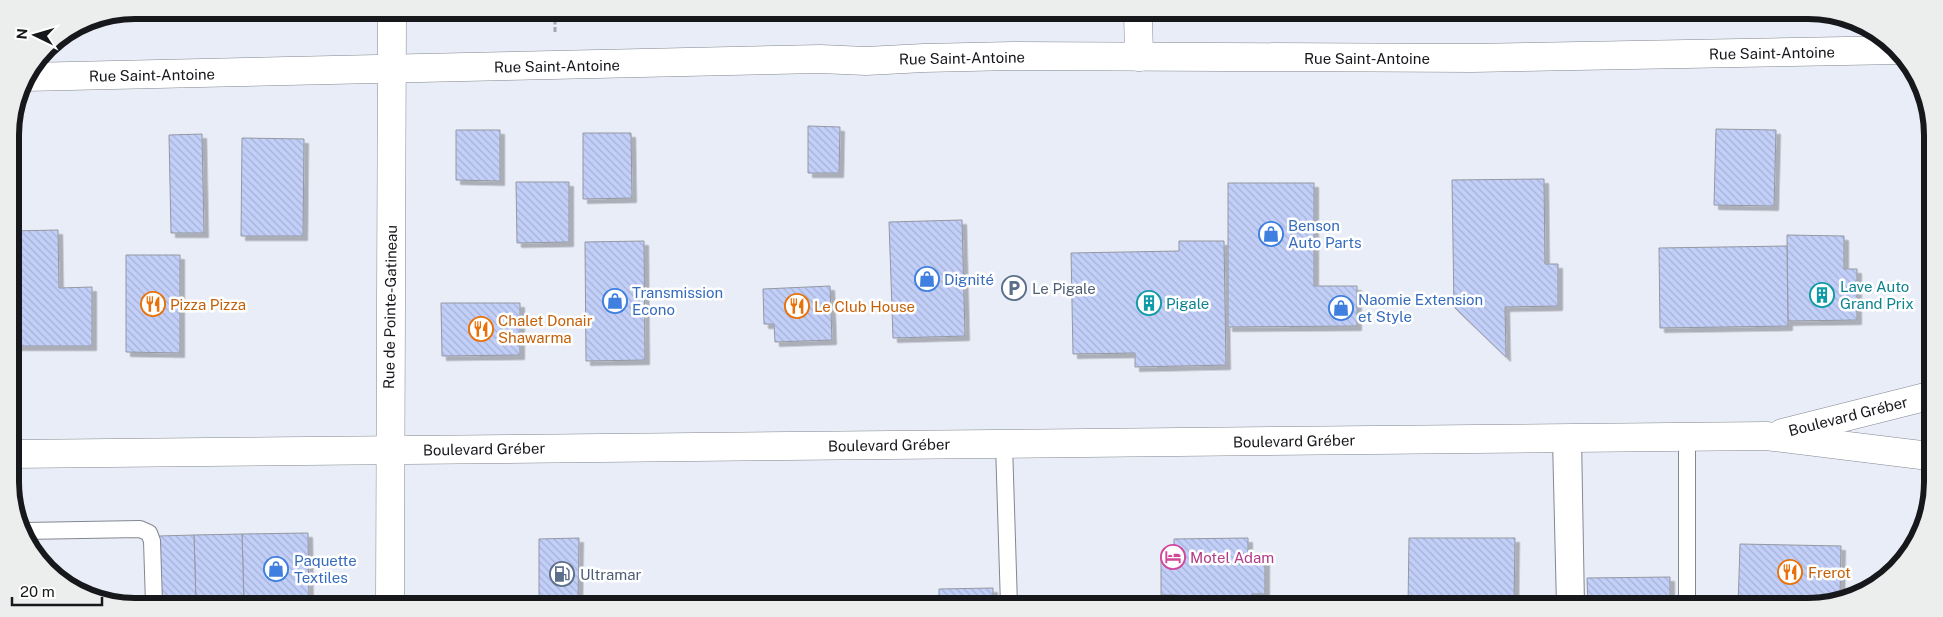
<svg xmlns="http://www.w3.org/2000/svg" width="1943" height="617" font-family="'Public Sans',sans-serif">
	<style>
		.building { fill: url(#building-back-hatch); stroke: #9498a2; filter: url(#shadow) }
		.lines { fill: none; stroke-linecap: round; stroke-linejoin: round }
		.lane-casing { stroke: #838790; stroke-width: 18 }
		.street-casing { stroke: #838790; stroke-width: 29 }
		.secondary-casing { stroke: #838790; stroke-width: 29 }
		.path { stroke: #a3a6af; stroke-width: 3; stroke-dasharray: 5 2.5; stroke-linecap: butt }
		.lane { stroke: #fff; stroke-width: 16 }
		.street { stroke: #fff; stroke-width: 28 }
		.secondary { stroke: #fff; stroke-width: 28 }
		.labels { text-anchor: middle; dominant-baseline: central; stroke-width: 5; stroke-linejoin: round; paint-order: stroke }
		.street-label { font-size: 15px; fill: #17181c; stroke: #fff }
		.shop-label { font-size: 15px; fill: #366cbe; stroke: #fff; text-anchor: start }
		.culture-label { font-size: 15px; fill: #0d838f; stroke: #fff; text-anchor: start }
		.service-label { font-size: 15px; fill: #4e5e75; stroke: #fff; text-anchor: start }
		.food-label { font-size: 15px; fill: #c56008; stroke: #fff; text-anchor: start }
		.hotel-label { font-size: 15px; fill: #b23c85; stroke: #fff; text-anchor: start }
		.rim { fill: none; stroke: #17181c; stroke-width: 6 }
	</style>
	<defs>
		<pattern id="building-back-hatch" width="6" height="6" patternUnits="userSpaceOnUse" patternTransform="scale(1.25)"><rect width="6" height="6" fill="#c2cff8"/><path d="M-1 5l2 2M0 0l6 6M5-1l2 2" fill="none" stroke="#a6b1d4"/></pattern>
		<filter id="shadow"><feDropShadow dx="4.5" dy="4.5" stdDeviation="0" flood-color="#0004"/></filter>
	</defs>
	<rect width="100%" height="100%" fill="#e9edf8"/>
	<!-- building -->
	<g class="building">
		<path d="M808,126l32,1 -1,46h-31z"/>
		<path d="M1716,129l60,1 -2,76 -60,-1z"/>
		<path d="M456,130h44v51l-44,-1z"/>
		<path d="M583,133h48l1,65 -49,1z"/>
		<path d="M202,134l2,99h-33l-2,-98z"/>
		<path d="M242,138l62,1 -1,97h-62z"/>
		<path d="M1544,179l1,85h13v42l-53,1 1,50 -52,-50 -2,-127z"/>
		<path d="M516,182h53v60l-52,1z"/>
		<path d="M1228,183h86v103h43v40l-129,1z"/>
		<path d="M962,220l3,116 -72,2 -4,-116z"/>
		<path d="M58,230l1,58 33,-1v59h-81v-115z"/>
		<path d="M1787,235l57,1v33h13v51l-69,1z"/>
		<rect x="1927" y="237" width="3" height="44"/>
		<path d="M644,241l1,119 -59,1 -1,-119z"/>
		<path d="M1179,241h45l2,124 -91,2v-14l-62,1 -2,-101 108,-2z"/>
		<path d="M1787,246l1,80 -128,2 -1,-80z"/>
		<path d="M126,255h54v98l-54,-1z"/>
		<path d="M830,286l2,54 -57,2 -1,-18h-10l-1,-35z"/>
		<path d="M441,303h79v52l-78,1z"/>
		<path d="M308,533l1,70h-65l-2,-69z"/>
		<path d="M242,534l2,69h-48l-2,-68z"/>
		<path d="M194,535l2,68h-36l-1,-67z"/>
		<path d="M579,538l-1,66h-73v-5l34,1v-61z"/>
		<path d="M1248,538v17h17v39h-13v11h-75v-10h-16v-37h13v-19z"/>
		<path d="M1409,538h106l-1,68h-106z"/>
		<path d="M1740,544l101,2 -1,52 -7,2h-12v5l-5,2h-17v-6h-8v6h-53z"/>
		<path d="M1670,577v29h-82l-1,-28z"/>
		<path d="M993,588v17h-54v-16z"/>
		<path d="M734,596v8h-77v-7z"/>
	</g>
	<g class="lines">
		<defs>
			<g id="lane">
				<path d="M1687,437v169"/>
				<path d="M1573,438l3,168"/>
				<path d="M1561,439l4,167"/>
				<path d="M1004,444l5,161"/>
				<path d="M24,531l116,-2 9,4 3,8 2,62"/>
			</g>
			<g id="street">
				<path d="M1138,13l1,44"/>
				<path d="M26,77l794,-18 46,2 58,-3 89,-2 459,2 427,-8"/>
				<path d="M390,603l2,-592"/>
			</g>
			<g id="secondary">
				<path d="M1782,433l147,-37"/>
				<path d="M12,454l1754,-18 163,20"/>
			</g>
		</defs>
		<!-- lane casing -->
		<use href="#lane" class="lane-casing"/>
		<!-- street casing -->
		<use href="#street" class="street-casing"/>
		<!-- secondary casing -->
		<use href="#secondary" class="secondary-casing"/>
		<!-- path -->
		<path class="path" d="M555,12v22"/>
		<!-- lane -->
		<use href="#lane" class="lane"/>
		<!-- street -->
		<use href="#street" class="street"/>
		<!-- secondary -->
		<use href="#secondary" class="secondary"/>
	</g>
	<!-- icons -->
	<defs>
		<symbol id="shop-ring" viewBox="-11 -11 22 22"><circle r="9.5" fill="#fff" stroke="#3f7fe0" stroke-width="1.5"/><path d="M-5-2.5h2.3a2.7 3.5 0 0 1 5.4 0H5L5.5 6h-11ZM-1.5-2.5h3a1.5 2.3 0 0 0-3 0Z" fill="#3f7fe0"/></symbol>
		<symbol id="parking-ring" viewBox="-11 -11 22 22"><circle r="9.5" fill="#fff" stroke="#5c6f8a" stroke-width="1.5"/><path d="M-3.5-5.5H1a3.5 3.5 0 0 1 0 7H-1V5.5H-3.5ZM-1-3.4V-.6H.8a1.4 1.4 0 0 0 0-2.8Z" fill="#5c6f8a"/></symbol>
		<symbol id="building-ring" viewBox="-11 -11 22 22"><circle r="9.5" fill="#fff" stroke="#0f9aa8" stroke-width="1.5"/><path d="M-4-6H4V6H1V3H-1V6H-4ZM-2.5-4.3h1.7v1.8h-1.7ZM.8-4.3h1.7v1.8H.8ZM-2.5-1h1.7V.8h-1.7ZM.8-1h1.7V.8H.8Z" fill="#0f9aa8"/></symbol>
		<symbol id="restaurant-ring" viewBox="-11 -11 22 22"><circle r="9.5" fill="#fff" stroke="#e8710a" stroke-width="1.5"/><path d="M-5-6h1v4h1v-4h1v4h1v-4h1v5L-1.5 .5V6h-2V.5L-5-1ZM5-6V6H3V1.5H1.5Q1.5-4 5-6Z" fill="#e8710a"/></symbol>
		<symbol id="hotel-ring" viewBox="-11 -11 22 22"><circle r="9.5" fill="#fff" stroke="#d1479c" stroke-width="1.5"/><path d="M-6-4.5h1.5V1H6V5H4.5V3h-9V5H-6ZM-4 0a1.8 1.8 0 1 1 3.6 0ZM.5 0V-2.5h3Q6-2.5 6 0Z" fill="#d1479c"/></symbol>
		<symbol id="fuel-ring" viewBox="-11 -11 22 22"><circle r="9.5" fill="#fff" stroke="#5c6f8a" stroke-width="1.5"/><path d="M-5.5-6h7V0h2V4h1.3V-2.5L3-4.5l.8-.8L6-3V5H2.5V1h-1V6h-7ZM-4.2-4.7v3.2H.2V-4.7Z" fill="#5c6f8a"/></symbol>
	</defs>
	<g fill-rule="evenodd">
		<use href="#shop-ring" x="1257" y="220" width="28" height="28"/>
		<use href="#shop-ring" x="913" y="265" width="28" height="28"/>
		<use href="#parking-ring" x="1000" y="274" width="28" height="28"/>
		<use href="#building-ring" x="1808" y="281" width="28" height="28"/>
		<use href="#shop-ring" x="601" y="287" width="28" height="28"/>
		<use href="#building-ring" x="1135" y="289" width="28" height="28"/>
		<use href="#restaurant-ring" x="139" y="290" width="28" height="28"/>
		<use href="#restaurant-ring" x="783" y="292" width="28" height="28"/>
		<use href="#shop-ring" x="1327" y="294" width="28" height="28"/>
		<use href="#restaurant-ring" x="467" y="315" width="28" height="28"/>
		<use href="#hotel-ring" x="1159" y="543" width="28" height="28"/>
		<use href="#shop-ring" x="262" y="555" width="28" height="28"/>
		<use href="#restaurant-ring" x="1776" y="558" width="28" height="28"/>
		<use href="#fuel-ring" x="548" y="560" width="28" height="28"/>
	</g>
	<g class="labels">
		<!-- street labels -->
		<g class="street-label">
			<text transform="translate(1772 53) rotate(-1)">Rue Saint-Antoine</text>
			<text transform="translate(962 58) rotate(-1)">Rue Saint-Antoine</text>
			<text x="1367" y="58">Rue Saint-Antoine</text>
			<text transform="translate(557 66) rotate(-1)">Rue Saint-Antoine</text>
			<text transform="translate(152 75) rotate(-1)">Rue Saint-Antoine</text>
			<text transform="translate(390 307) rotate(-89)">Rue de Pointe-Gatineau</text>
			<text transform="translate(1848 416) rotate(-14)">Boulevard Gréber</text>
			<text transform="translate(1294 441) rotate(-1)">Boulevard Gréber</text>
			<text transform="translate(889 445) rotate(-1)">Boulevard Gréber</text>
			<text transform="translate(484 449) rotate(-1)">Boulevard Gréber</text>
		</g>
		<!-- shop labels -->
		<g class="shop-label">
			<text x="1288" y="225">Benson<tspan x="1288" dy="17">Auto Parts</tspan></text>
			<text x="944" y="279">Dignité</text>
			<text x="632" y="292">Transmission<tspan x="632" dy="17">Econo</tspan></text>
			<text x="1358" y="299">Naomie Extension<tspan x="1358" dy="17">et Style</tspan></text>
			<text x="294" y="560">Paquette<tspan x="294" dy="17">Textiles</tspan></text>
		</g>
		<!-- culture labels -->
		<g class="culture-label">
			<text x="1840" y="286">Lave Auto<tspan x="1840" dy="17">Grand Prix</tspan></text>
			<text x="1166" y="303">Pigale</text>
		</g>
		<!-- service labels -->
		<g class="service-label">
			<text x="1032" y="288">Le Pigale</text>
			<text x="580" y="574">Ultramar</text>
		</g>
		<!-- food labels -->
		<g class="food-label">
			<text x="170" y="304">Pizza Pizza</text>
			<text x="814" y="306">Le Club House</text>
			<text x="498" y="320">Chalet Donair<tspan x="498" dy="17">Shawarma</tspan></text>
			<text x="1808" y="572">Frerot</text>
		</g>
		<!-- hotel labels -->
		<g class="hotel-label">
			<text x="1190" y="557">Motel Adam</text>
		</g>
	</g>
	<!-- crop -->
	<path d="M0 0H1943V617H0ZM135 19H1808A116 116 0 0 1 1924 135V482A116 116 0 0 1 1808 598H135A116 116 0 0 1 19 482V135A116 116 0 0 1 135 19Z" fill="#eceded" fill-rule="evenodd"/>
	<path class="rim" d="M135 19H1808A116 116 0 0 1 1924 135V482A116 116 0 0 1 1808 598H135A116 116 0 0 1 19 482V135A116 116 0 0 1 135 19Z"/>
	<!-- north arrow -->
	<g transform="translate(35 35) rotate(275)" stroke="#ffffff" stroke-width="4" paint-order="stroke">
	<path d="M0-4L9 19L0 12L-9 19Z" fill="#17181c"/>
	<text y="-8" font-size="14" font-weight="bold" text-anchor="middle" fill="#17181c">N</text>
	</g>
	<!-- scale -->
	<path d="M12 597v8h90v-8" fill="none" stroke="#17181c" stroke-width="2.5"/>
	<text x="20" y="597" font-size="15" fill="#17181c" stroke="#ffffff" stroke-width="4" paint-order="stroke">20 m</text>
</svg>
